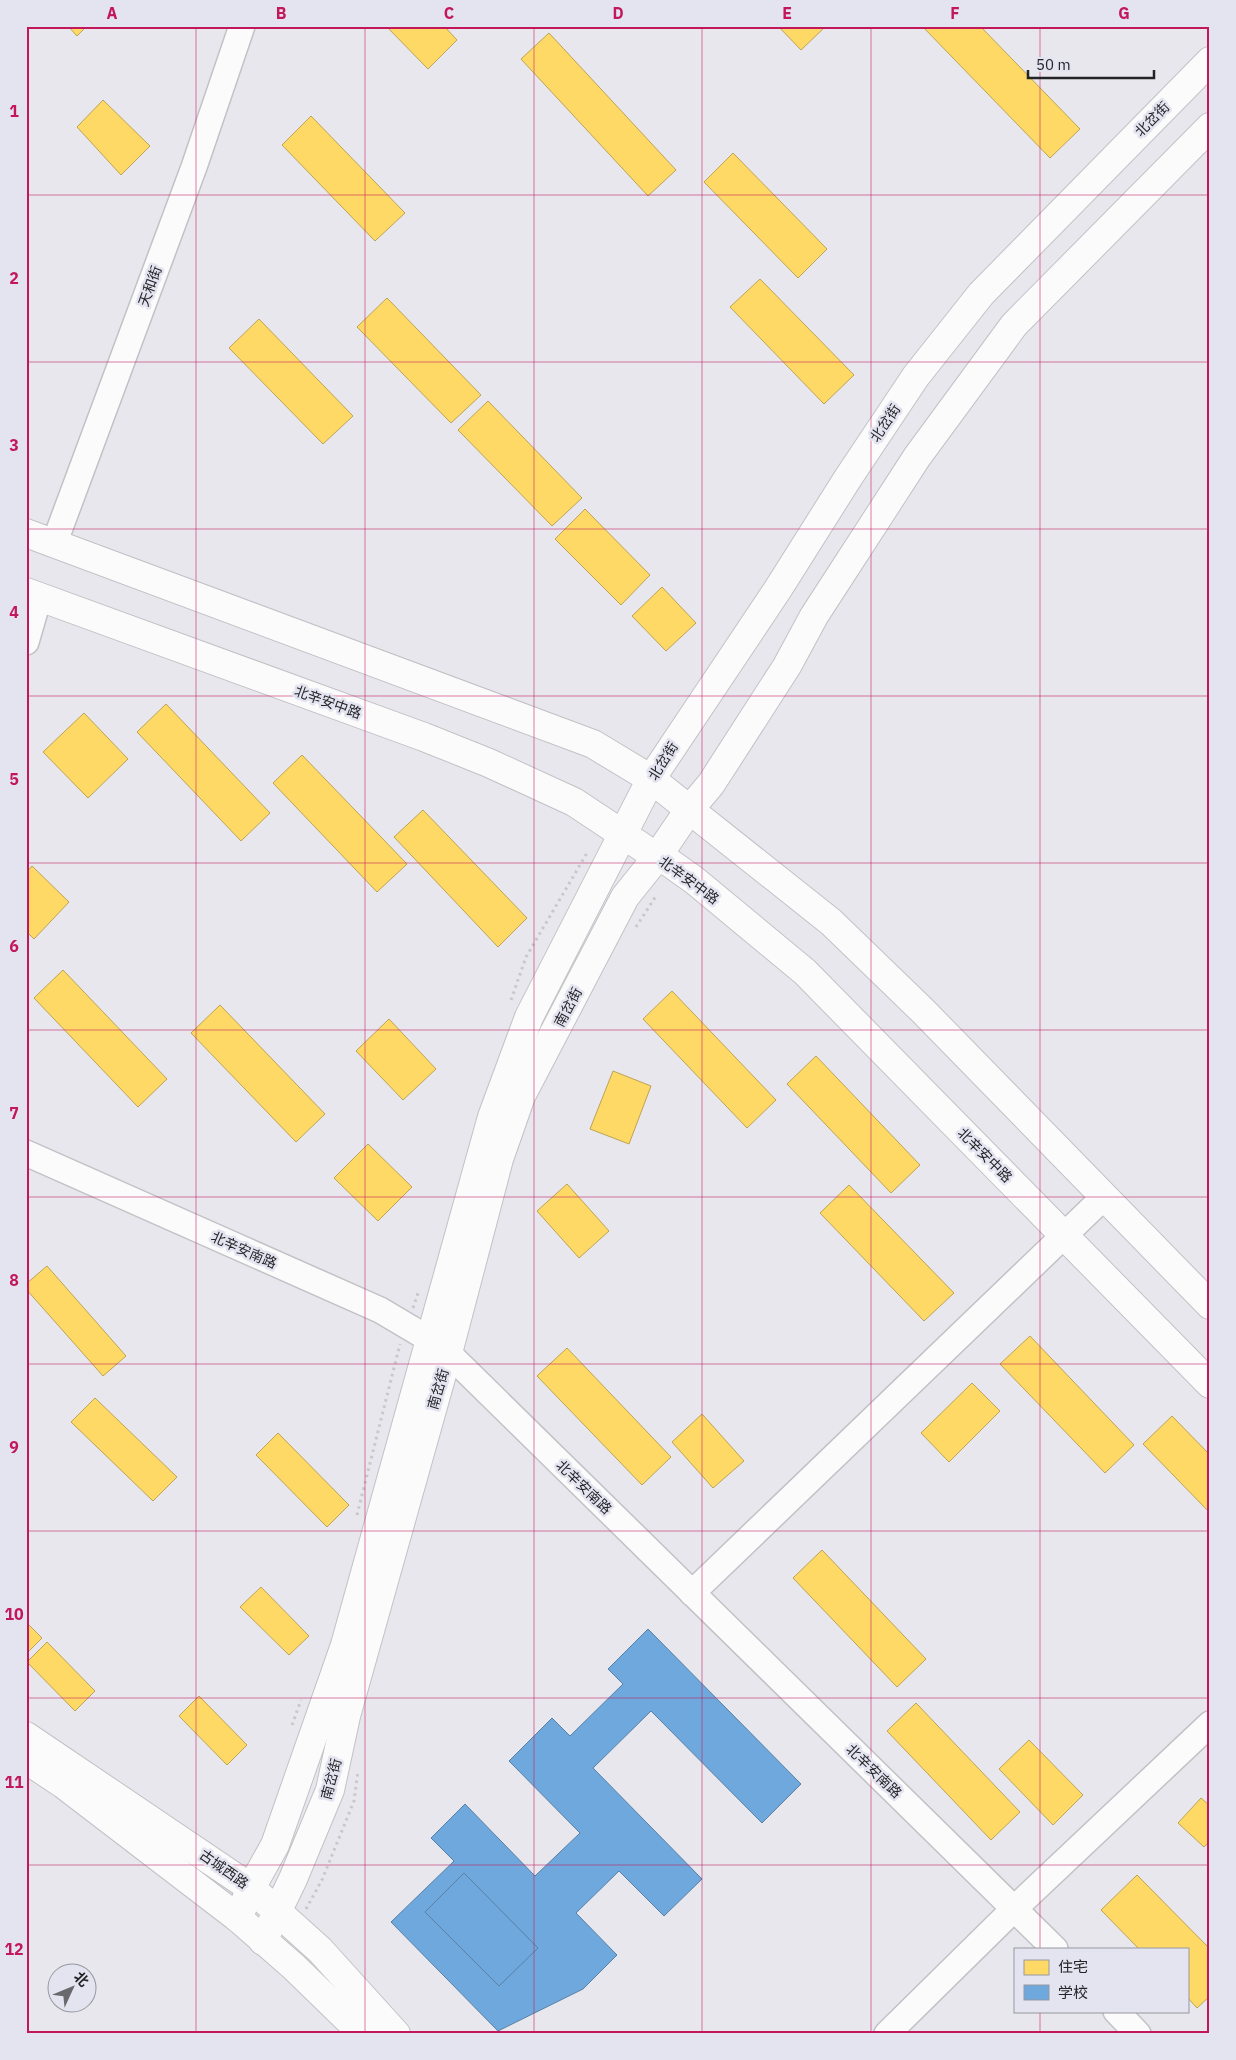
<svg xmlns="http://www.w3.org/2000/svg" width="1236" height="2060" font-family="'IBM Plex Sans','Noto Sans SC',sans-serif">
	<style>
		.homes { fill: #ffd966; stroke: #bda353 }
		.schools { fill: #6fa8dc; stroke: #5880a6 }
		.lines { fill: none; stroke-linecap: round; stroke-linejoin: round }
		.minor-casing { stroke: #c2c2c6; stroke-width: 28 }
		.major-casing { stroke: #c2c2c6; stroke-width: 30 }
		.path { stroke: #c8c8c9; stroke-width: 3; stroke-dasharray: 2.5 4; stroke-linecap: butt }
		.minor { stroke: #fbfbfc; stroke-width: 25 }
		.major { stroke: #fbfbfc; stroke-width: 28 }
		.grid { fill: none; stroke: #c2185b; stroke-width: 1; stroke-opacity: 0.55 }
		.labels { text-anchor: middle; dominant-baseline: central; stroke-width: 5; stroke-linejoin: round; paint-order: stroke }
		.street-label { font-size: 14px; fill: #242428; stroke: #e4e4f0 }
		.neatline { fill: none; stroke: #c2185b; stroke-width: 2 }
		.grid-label { font-size: 16px; text-anchor: middle; font-weight: bold; fill: #c2185b }
	</style>
	<rect width="100%" height="100%" fill="#e7e7ed"/>
	<!-- homes -->
	<g class="homes">
		<path d="M68,26h19l-10,10z"/>
		<path d="M386,26h58l13,14 -29,29z"/>
		<path d="M778,26h48l-25,24z"/>
		<path d="M922,26h58l100,103 -30,29z"/>
		<path d="M549,33l127,137 -28,26 -127,-137z"/>
		<path d="M103,100l47,46 -29,29 -44,-48z"/>
		<path d="M311,116l94,97 -30,28 -93,-96z"/>
		<path d="M733,153l94,96 -29,29 -94,-96z"/>
		<path d="M760,279l94,96 -30,29 -94,-97z"/>
		<path d="M387,298l94,97 -30,28 -94,-96z"/>
		<path d="M259,319l94,97 -30,28 -94,-96z"/>
		<path d="M488,401l94,97 -30,28 -94,-96z"/>
		<path d="M585,509l65,66 -29,30 -66,-66z"/>
		<path d="M662,587l34,36 -30,28 -34,-35z"/>
		<path d="M166,704l104,109 -29,28 -104,-109z"/>
		<path d="M84,713l44,46 -40,39 -45,-46z"/>
		<path d="M302,755l105,109 -30,28 -104,-109z"/>
		<path d="M423,810l104,108 -29,29 -104,-110z"/>
		<path d="M32,866l37,36 -35,37 -8,-8v-58z"/>
		<path d="M63,970l104,109 -29,28 -104,-109z"/>
		<path d="M672,991l104,109 -29,28 -104,-109z"/>
		<path d="M220,1005l105,109 -29,28 -105,-109z"/>
		<path d="M389,1019l47,50 -33,31 -47,-49z"/>
		<path d="M816,1056l104,109 -29,28 -104,-109z"/>
		<path d="M613,1071l38,15 -22,58 -39,-15z"/>
		<path d="M368,1144l44,43 -34,34 -44,-43z"/>
		<path d="M567,1184l42,47 -30,27 -42,-47z"/>
		<path d="M849,1185l105,108 -30,28 -104,-108z"/>
		<path d="M47,1266l79,90 -23,20 -77,-87v-5z"/>
		<path d="M1030,1336l104,109 -29,28 -105,-109z"/>
		<path d="M567,1348l104,109 -29,28 -105,-109z"/>
		<path d="M972,1383l28,28 -51,51 -28,-29z"/>
		<path d="M95,1398l82,79 -24,24 -82,-79z"/>
		<path d="M702,1414l42,47 -31,27 -41,-46z"/>
		<path d="M1172,1416l38,39v58l-67,-69z"/>
		<path d="M278,1433l71,72 -22,22 -71,-72z"/>
		<path d="M822,1550l104,109 -29,28 -104,-109z"/>
		<path d="M261,1587l48,49 -20,19 -49,-48z"/>
		<path d="M26,1622l16,16 -16,16z"/>
		<path d="M47,1642l48,49 -20,20 -48,-49z"/>
		<path d="M199,1696l48,49 -20,20 -48,-49z"/>
		<path d="M916,1703l104,109 -29,28 -104,-109z"/>
		<path d="M1029,1740l54,55 -30,30 -54,-56z"/>
		<path d="M1201,1798l9,8v35l-6,6 -26,-24z"/>
		<path d="M1137,1875l73,74v47l-13,12 -10,-11v-48h-48l-38,-39z"/>
	</g>
	<!-- schools -->
	<g class="schools">
		<path d="M648,1629l153,155 -39,39 -111,-112 -58,57 109,111 -38,37 -45,-45 -43,42 41,42 -34,34 -85,42 -107,-109 63,-61 -23,-23 34,-34 70,72 45,-43 -71,-72 43,-43 18,18 53,-52 -15,-15z"/>
		<path d="M464,1873l74,75 -39,38 -74,-74z"/>
	</g>
	<g class="lines">
		<defs>
			<g id="minor">
				<path d="M54,544l140,-377 48,-141"/>
				<path d="M26,642l13,-45"/>
				<path d="M26,1153l354,157 49,29 19,14 607,596"/>
				<path d="M692,1593l412,-396"/>
				<path d="M1116,2011l22,23"/>
				<path d="M887,2034l128,-126 195,-184"/>
			</g>
			<g id="major">
				<path d="M26,533l567,211 58,35 180,143 92,89 287,294"/>
				<path d="M26,592l398,145 65,26 85,39 83,55 13,6 24,17 111,92 405,412"/>
				<path d="M26,1736l225,152 69,62 76,84"/>
				<path d="M36,1766l27,18 175,134 56,49 69,67"/>
				<path d="M238,1918l13,-30 24,-43 70,-200 147,-528 37,-100 122,-238 127,-190 70,-111 68,-102 65,-82 229,-233"/>
				<path d="M263,1941l30,-62 37,-89 16,-74 102,-363 51,-194 22,-63 104,-199 32,-40 32,-47 22,-26 76,-118 27,-50 103,-159 97,-132 196,-198"/>
			</g>
		</defs>
		<!-- minor casing -->
		<use href="#minor" class="minor-casing"/>
		<!-- major casing -->
		<use href="#major" class="major-casing"/>
		<!-- path -->
		<g class="path">
			<path d="M636,927l20,-31"/>
			<path d="M511,1000l15,-43 61,-104"/>
			<path d="M413,1308l6,-18"/>
			<path d="M357,1515l43,-171"/>
			<path d="M292,1725l9,-25"/>
			<path d="M306,1909l16,-29 32,-79 4,-30"/>
		</g>
		<!-- minor -->
		<use href="#minor" class="minor"/>
		<!-- major -->
		<use href="#major" class="major"/>
	</g>
	<!-- grid -->
	<path class="grid" d="M196,26v2008M365,26v2008M534,26v2008M702,26v2008M871,26v2008M1040,26v1923M26,195h1184M26,362h1184M26,529h1184M26,696h1184M26,863h1184M26,1030h1184M26,1197h1184M26,1364h1184M26,1531h1184M26,1698h1184M26,1865h1184M1040,2011v23"/>
	<g class="labels">
		<!-- street labels -->
		<g class="street-label">
			<text transform="translate(1152 119) rotate(-45)">北岔街</text>
			<text transform="translate(150 286) rotate(-70)">天和街</text>
			<text transform="translate(885 423) rotate(-56)">北岔街</text>
			<text transform="translate(328 702) rotate(20)">北辛安中路</text>
			<text transform="translate(663 761) rotate(-58)">北岔街</text>
			<text transform="translate(689 880) rotate(36)">北辛安中路</text>
			<text transform="translate(568 1007) rotate(-62)">南岔街</text>
			<text transform="translate(985 1155) rotate(45)">北辛安中路</text>
			<text transform="translate(244 1250) rotate(24)">北辛安南路</text>
			<text transform="translate(438 1389) rotate(-74)">南岔街</text>
			<text transform="translate(584 1487) rotate(44)">北辛安南路</text>
			<text transform="translate(874 1771) rotate(44)">北辛安南路</text>
			<text transform="translate(331 1779) rotate(-75)">南岔街</text>
			<text transform="translate(224 1869) rotate(35)">古城西路</text>
		</g>
	</g>
	<!-- border -->
	<rect width="1236" height="2060" fill="none" stroke="#e4e4f0" stroke-width="55"/>
	<!-- legend -->
	<rect x="1014" y="1948" width="175" height="65" fill="#e4e4f0" stroke="#9797a0"/>
	<rect x="1024" y="1960" width="25" height="15" fill="#ffd966" stroke="#9797a0"/>
	<text x="1058" y="1972" font-size="15" fill="#242428">住宅</text>
	<rect x="1024" y="1985" width="25" height="15" fill="#6fa8dc" stroke="#9797a0"/>
	<text x="1058" y="1998" font-size="15" fill="#242428">学校</text>
	<!-- north arrow -->
	<g transform="translate(72 1988) rotate(46)"><circle r="24" fill="#e4e4f0" stroke="#9797a0"/>
	<path d="M0-4L9 19L0 12L-9 19Z" fill="#68686d"/>
	<text y="-8" font-size="14" font-weight="bold" text-anchor="middle" fill="#242428">北</text>
	</g>
	<!-- scale -->
	<path d="M1028 70v8h126v-8" fill="none" stroke="#242428" stroke-width="2.5"/>
	<text x="1036" y="70" font-size="15" fill="#242428" stroke="#e4e4f0" stroke-width="4" paint-order="stroke">50 m</text>
	<rect x="28" y="28" width="1180" height="2004" class="neatline"/>
	<g class="grid-label">
		<text x="112" y="19">A</text>
		<text x="281" y="19">B</text>
		<text x="449" y="19">C</text>
		<text x="618" y="19">D</text>
		<text x="787" y="19">E</text>
		<text x="955" y="19">F</text>
		<text x="1124" y="19">G</text>
		<text x="14" y="117">1</text>
		<text x="14" y="284">2</text>
		<text x="14" y="451">3</text>
		<text x="14" y="618">4</text>
		<text x="14" y="785">5</text>
		<text x="14" y="952">6</text>
		<text x="14" y="1119">7</text>
		<text x="14" y="1286">8</text>
		<text x="14" y="1453">9</text>
		<text x="14" y="1620">10</text>
		<text x="14" y="1788">11</text>
		<text x="14" y="1955">12</text>
	</g>
</svg>
